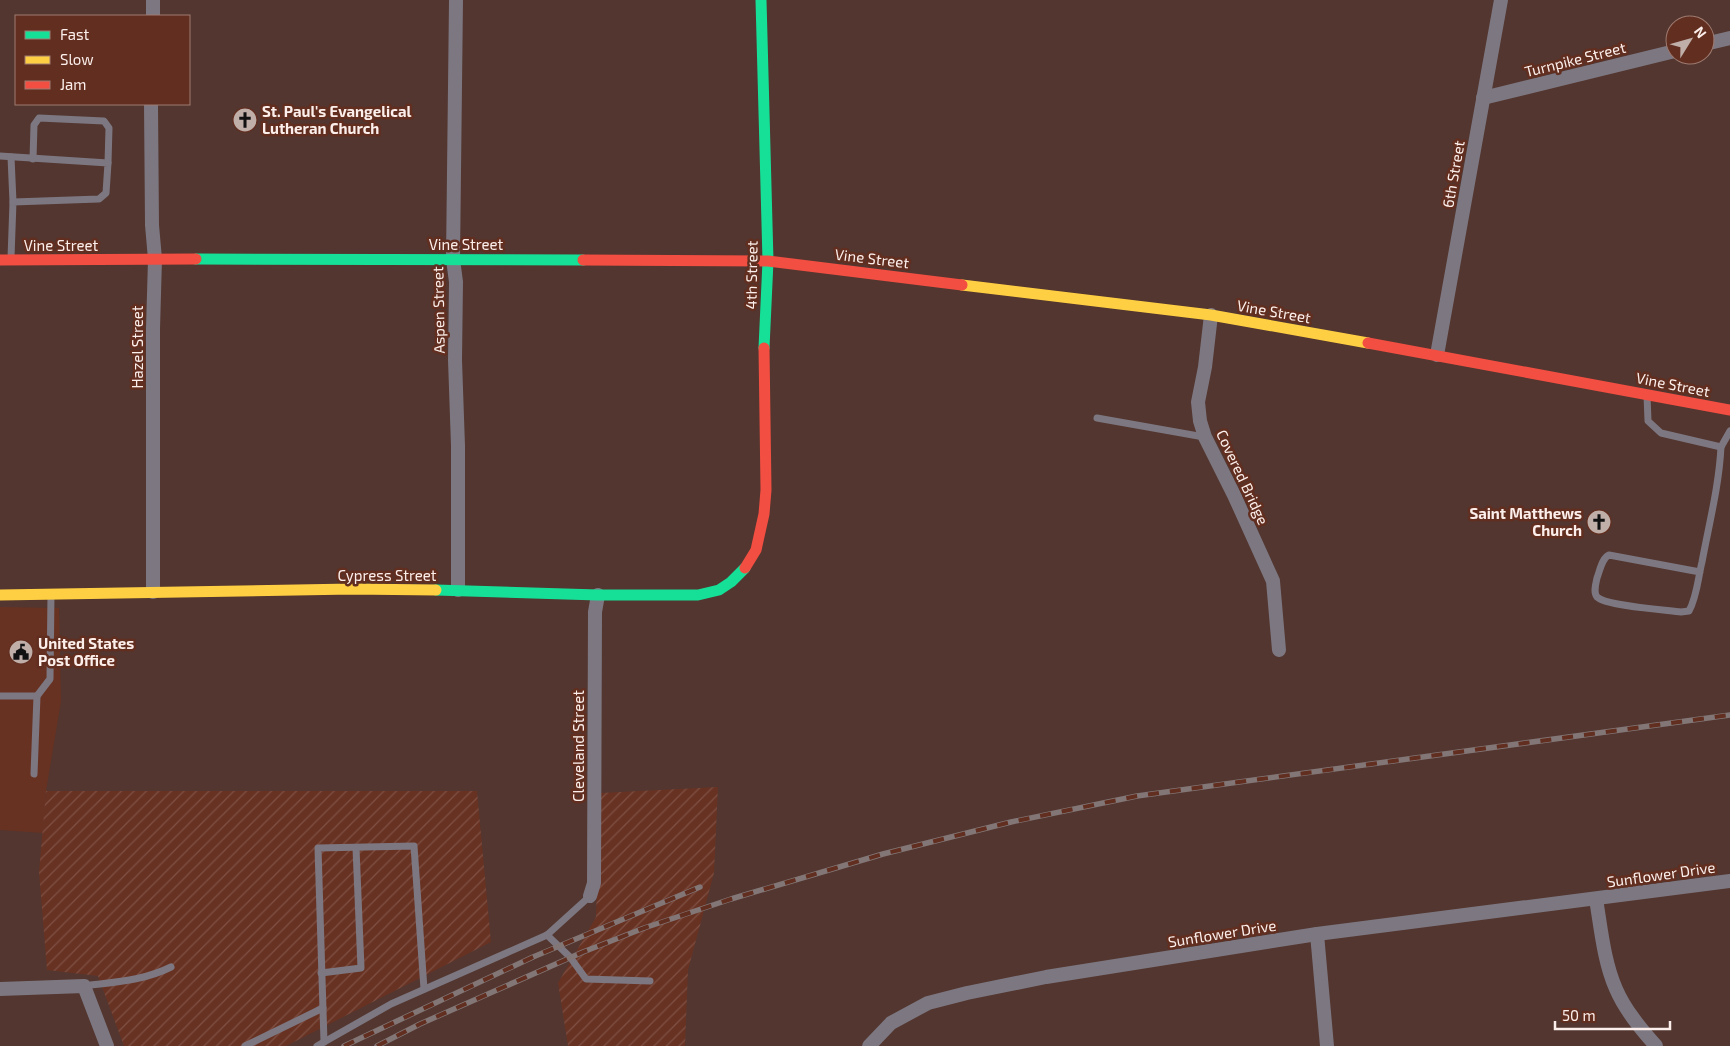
<svg xmlns="http://www.w3.org/2000/svg" width="1730" height="1046" font-family="'Exo 2',sans-serif">
	<style>
		.built { fill: #683223 }
		.industrial { fill: url(#industrial-furrows) }
		.lines { fill: none; stroke-linecap: round; stroke-linejoin: round }
		.lane { stroke: #7d7781; stroke-width: 7 }
		.street { stroke: #7d7781; stroke-width: 14 }
		.fast { stroke: #16e098; stroke-width: 11 }
		.slow { stroke: #ffcf43; stroke-width: 11 }
		.jam { stroke: #f24e42; stroke-width: 11 }
		.rail-casing { stroke: #837676; stroke-width: 5.5 }
		.rail { stroke: #612e20; stroke-width: 4; stroke-dasharray: 11; stroke-linecap: butt }
		.labels { text-anchor: middle; dominant-baseline: central; stroke-width: 5; stroke-linejoin: round; paint-order: stroke }
		.street-label { font-size: 15px; fill: #fcefeb; stroke: #612e20 }
		.poi-label { font-size: 15px; font-weight: bold; fill: #fcefeb; stroke: #612e20; text-anchor: start }
	</style>
	<defs>
		<pattern id="industrial-furrows" width="10" height="10" patternUnits="userSpaceOnUse" patternTransform="scale(1.25)"><rect width="10" height="10" fill="#683223"/><path d="M-1 1l2-2M0 10L10 0M9 11l2-2" fill="none" stroke="#7e5043"/></pattern>
	</defs>
	<rect width="100%" height="100%" fill="#52362f"/>
	<!-- built -->
	<path class="built" d="M0,607l59,1 2,93 -15,90 -3,42 -43,-3z"/>
	<!-- industrial -->
	<g class="industrial">
		<path d="M718,787l-4,86 -26,97 -3,76h-117l-10,-63 38,-66 4,-124z"/>
		<path d="M46,791h431l14,151 -205,104h-162l-26,-70 -51,-6 -8,-98z"/>
	</g>
	<g class="lines">
		<!-- lane -->
		<g class="lane">
			<path d="M0,156l108,7 -2,30 -7,6 -86,3 -2,56"/>
			<path d="M11,157l2,45"/>
			<path d="M33,159l1,-34 5,-7 65,3 5,7 -1,35"/>
			<path d="M1647,395l1,26 13,12 60,14 9,-16"/>
			<path d="M1097,418l107,19"/>
			<path d="M1700,572l-91,-17c-7,3 -9,15 -12,23 -1,5 -4,14 0,19 9,9 69,13 84,15l8,-1c8,-14 9,-33 13,-49 7,-38 17,-76 19,-115"/>
			<path d="M0,696h37"/>
			<path d="M34,774l3,-78 13,-17 1,-85"/>
			<path d="M547,935l23,22 16,22 64,2"/>
			<path d="M321,973l40,-5 -5,-120"/>
			<path d="M84,986c30,-4 59,-5 87,-19"/>
			<path d="M324,1042l-6,-194 96,-2 10,143"/>
			<path d="M245,1046l78,-38"/>
			<path d="M317,1046l74,-42 156,-69 43,-39"/>
		</g>
		<!-- street -->
		<g class="street">
			<path d="M456,0l-3,259 3,23 -1,78 3,86v144"/>
			<path d="M153,16v-16"/>
			<path d="M1705,44l25,-6"/>
			<path d="M1483,98l192,-47"/>
			<path d="M151,104l1,121 3,34 -2,70v263"/>
			<path d="M1211,315l-6,52 -7,35 2,19 5,16 29,58 39,86 6,69"/>
			<path d="M1437,355l64,-355"/>
			<path d="M590,896l4,-13 1,-271 3,-17"/>
			<path d="M1596,899c5,30 8,63 20,90 9,21 25,40 40,57"/>
			<path d="M1317,934l10,112"/>
			<path d="M0,989l84,-3 23,60"/>
			<path d="M869,1046l22,-23 37,-20 39,-10 79,-16 271,-43 413,-53"/>
		</g>
		<!-- fast -->
		<g class="fast">
			<path d="M761,0l7,261 -4,87"/>
			<path d="M196,259l387,1"/>
			<path d="M436,590l162,5h100l21,-5 12,-8 14,-14"/>
		</g>
		<!-- slow -->
		<g class="slow">
			<path d="M962,285l249,30 157,28"/>
			<path d="M0,595l352,-6 84,1"/>
		</g>
		<!-- jam -->
		<g class="jam">
			<path d="M0,260l196,-1"/>
			<path d="M583,260l185,1 194,24"/>
			<path d="M1368,343l362,67"/>
			<path d="M745,568l11,-18 8,-36 2,-24 -2,-142"/>
		</g>
		<defs>
			<g id="rail">
				<path d="M344,1046l189,-89 167,-70"/>
				<path d="M377,1046l43,-22 163,-72 61,-24 87,-29 152,-45 128,-32 126,-26 593,-81"/>
			</g>
		</defs>
		<!-- rail casing -->
		<use href="#rail" class="rail-casing"/>
		<!-- rail -->
		<use href="#rail" class="rail"/>
	</g>
	<!-- icons -->
	<defs>
		<symbol id="church-disc" viewBox="-11 -11 22 22"><circle r="9.5" fill="#c0aea9" stroke="#612e20"/><path d="M-1.2-6h2.4v3.5h3.3v2.4h-3.3V6h-2.4V-.1h-3.3v-2.4h3.3Z" fill="#111"/></symbol>
		<symbol id="civic-disc" viewBox="-11 -11 22 22"><circle r="9.5" fill="#c0aea9" stroke="#612e20"/><path d="M-.6-6.5H3V-4.5H.6V-3L4-1V1h2V6H-6V1h2V-1L-.6-3ZM-1.2 2.5V6h2.4V2.5Z" fill="#111"/></symbol>
	</defs>
	<g fill-rule="evenodd">
		<use href="#church-disc" x="231" y="106" width="28" height="28"/>
		<use href="#church-disc" x="1585" y="508" width="28" height="28"/>
		<use href="#civic-disc" x="7" y="638" width="28" height="28"/>
	</g>
	<g class="labels">
		<!-- street labels -->
		<g class="street-label">
			<text transform="translate(1575 59) rotate(-14)">Turnpike Street</text>
			<text transform="translate(1453 174) rotate(-80)">6th Street</text>
			<text x="466" y="244">Vine Street</text>
			<text x="61" y="245">Vine Street</text>
			<text transform="translate(872 258) rotate(7)">Vine Street</text>
			<text transform="translate(751 275) rotate(-89)">4th Street</text>
			<text transform="translate(438 310) rotate(-91)">Aspen Street</text>
			<text transform="translate(1274 311) rotate(10)">Vine Street</text>
			<text transform="translate(137 347) rotate(-90)">Hazel Street</text>
			<text transform="translate(1673 384) rotate(11)">Vine Street</text>
			<text transform="translate(1243 477) rotate(65)">Covered Bridge</text>
			<text x="387" y="575">Cypress Street</text>
			<text transform="translate(578 746) rotate(-90)">Cleveland Street</text>
			<text transform="translate(1661 874) rotate(-8)">Sunflower Drive</text>
			<text transform="translate(1222 933) rotate(-9)">Sunflower Drive</text>
		</g>
		<!-- poi labels -->
		<g class="poi-label">
			<text x="262" y="111">St. Paul's Evangelical<tspan x="262" dy="17">Lutheran Church</tspan></text>
			<text x="1582" y="513" text-anchor="end">Saint Matthews<tspan x="1582" dy="17">Church</tspan></text>
			<text x="38" y="643">United States<tspan x="38" dy="17">Post Office</tspan></text>
		</g>
	</g>
	<!-- legend -->
	<rect x="15" y="15" width="175" height="90" fill="#612e20" stroke="#9f7b71"/>
	<rect x="25" y="31" width="25" height="8" fill="#16e098" stroke="#9f7b71"/>
	<text x="60" y="40" font-size="15" fill="#fcefeb">Fast</text>
	<rect x="25" y="56" width="25" height="8" fill="#ffcf43" stroke="#9f7b71"/>
	<text x="60" y="65" font-size="15" fill="#fcefeb">Slow</text>
	<rect x="25" y="81" width="25" height="8" fill="#f24e42" stroke="#9f7b71"/>
	<text x="60" y="90" font-size="15" fill="#fcefeb">Jam</text>
	<!-- north arrow -->
	<g transform="translate(1690 40) rotate(53)"><circle r="24" fill="#612e20" stroke="#9f7b71"/>
	<path d="M0-4L9 19L0 12L-9 19Z" fill="#c0aea9"/>
	<text y="-8" font-size="14" font-weight="bold" text-anchor="middle" fill="#fcefeb">N</text>
	</g>
	<!-- scale -->
	<path d="M1555 1021v8h115v-8" fill="none" stroke="#fcefeb" stroke-width="2.5"/>
	<text x="1562" y="1021" font-size="15" fill="#fcefeb" stroke="#612e20" stroke-width="4" paint-order="stroke">50 m</text>
</svg>
